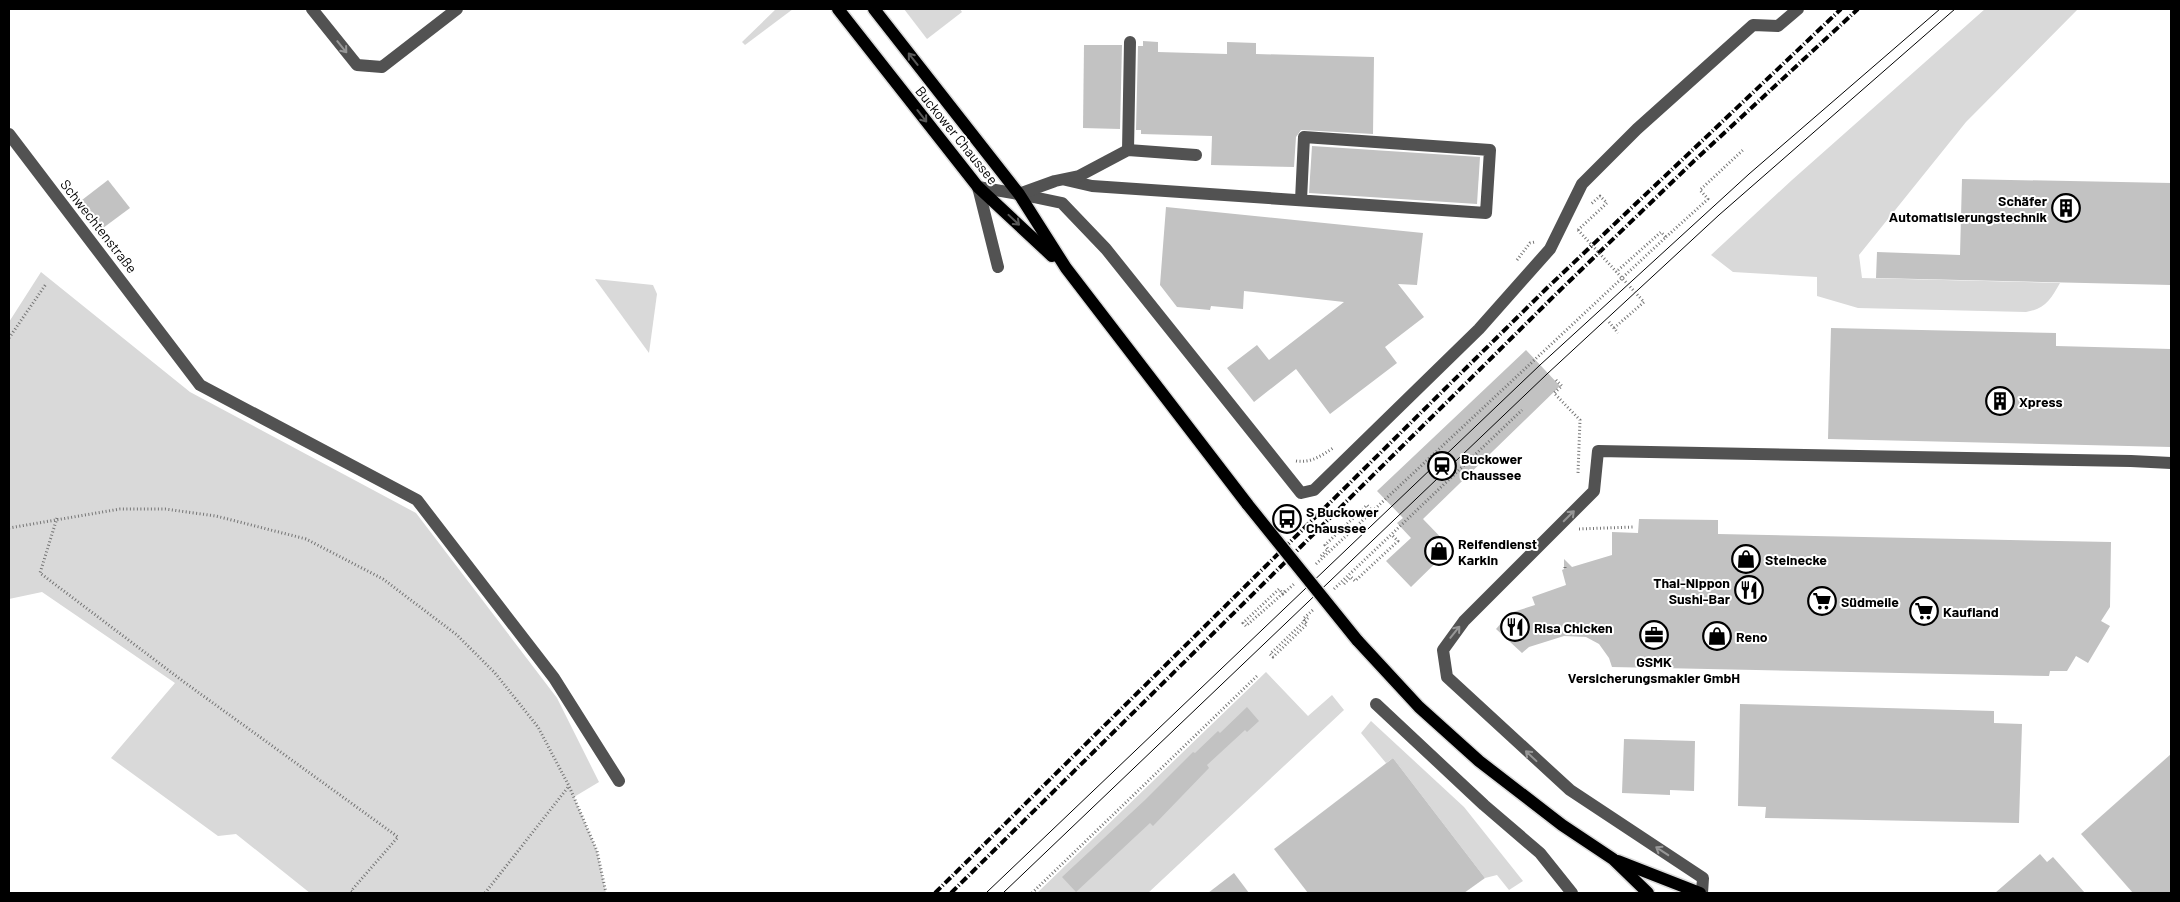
<svg xmlns="http://www.w3.org/2000/svg" width="2180" height="902" font-family="Barlow,sans-serif">
	<style>
		.green { fill: #d9d9d9 }
		.building { fill: #c2c2c2 }
		.lines { fill: none; stroke-linecap: round; stroke-linejoin: round }
		.major-casing { stroke: #dbdbdb; stroke-width: 15 }
		.path { stroke: #747474; stroke-width: 3; stroke-dasharray: 1 2.5; stroke-linecap: butt }
		.minor { stroke: #525252; stroke-width: 12 }
		.major { stroke: #000; stroke-width: 12 }
		.tram { stroke: #000; stroke-width: 1 }
		.rail { stroke: #000; stroke-width: 4; stroke-dasharray: 8 2.5 1 2.5; stroke-linecap: butt }
		.major-bridge-casing { stroke: #dbdbdb; stroke-width: 15; stroke-linecap: butt }
		.path-bridge { stroke: #747474; stroke-width: 3; stroke-dasharray: 1 2.5; stroke-linecap: butt }
		.major-bridge { stroke: #000; stroke-width: 12 }
		.oneway { stroke: #979797 }
		.oneway2 { stroke: #595959 }
		.labels { text-anchor: middle; dominant-baseline: central; stroke-width: 4; stroke-linejoin: round; paint-order: stroke }
		.street-label { font-size: 14px; fill: #000; stroke: #fff }
		.poi-label { font-size: 14px; font-weight: bold; fill: #000; stroke: #fff; text-anchor: start }
	</style>
	<rect width="100%" height="100%" fill="#fff"/>
	<!-- green -->
	<g class="green">
		<path d="M776,9h17l-48,36 -3,-3z"/>
		<path d="M904,9h56l2,3 -35,27z"/>
		<path d="M1985,9h93l-112,113 -107,133 3,23 198,5c-9,16 -15,26 -34,29l-168,-4 -41,-12v-19l-84,-5 -22,-17 81,-75z"/>
		<path d="M41,272l149,120 226,121 141,185 42,84 -25,15 23,54 9,42h-296l-74,-59 -18,2 -107,-78 64,-75 -133,-91 -33,7v-277z"/>
		<path d="M595,279l58,6 4,9 -8,59z"/>
		<path d="M1266,672l42,44 24,-21 12,15 -196,183h-111z"/>
		<path d="M1371,721l93,86 59,74 -14,9 -12,-15 -12,3 -92,-120 -7,5 -25,-30z"/>
	</g>
	<!-- building -->
	<g class="building">
		<path d="M1143,41l15,1v10l69,2v-12l29,1v11l118,3 -1,77 -72,-4 -5,7 -2,30 -83,-2 1,-29 -71,-2v-4h-5l2,-84h5z"/>
		<path d="M1084,45h38l-2,84 -37,-1z"/>
		<path d="M1312,146l168,11 -3,47 -168,-11z"/>
		<path d="M1962,179l209,4v102l-295,-7 1,-26 83,3z"/>
		<path d="M108,180l22,28 -27,20 -21,-28z"/>
		<path d="M1166,207l257,26 -6,52 -19,-1 26,33 -39,30 12,16 -67,51 -34,-45 -42,33 -27,-34 30,-23 12,15 75,-58 -100,-11 -1,18 -32,-3 -1,4 -33,-3 -17,-22z"/>
		<path d="M1831,328l225,5v13l115,3v98l-343,-8z"/>
		<path d="M1526,350l34,36 -137,133 28,29 -40,39 -25,-26 25,-23 -14,-15 6,-5 -26,-27z"/>
		<path d="M1639,519l79,1v14l393,8 -1,65 -9,14 9,5 -22,37 -12,-7 -9,15h-17l-1,5 -437,-9 -3,-9 -10,-14 -13,-7 -22,-1 -35,11 -7,6 -26,-24 14,-16 25,-8 -3,-8 34,-12 -4,-15 2,-1v-10l8,8 40,-12v-23l26,1z"/>
		<path d="M1740,704l254,7v12l28,1 -3,99 -254,-5 1,-11 -28,-1z"/>
		<path d="M1247,707l12,14 -12,11 -2,-2 -38,35 2,3 -56,58 -3,-3 -74,69 -14,-15 83,-77 48,-48 2,1 23,-22 2,2z"/>
		<path d="M1624,739l71,2 -1,50 -24,-1v5l-48,-2z"/>
		<path d="M2171,754v139h-38l-52,-59z"/>
		<path d="M1393,758l92,120 -21,15h-156l-34,-44z"/>
		<path d="M2040,854l7,8 6,-5 32,36h-90z"/>
		<path d="M1234,873l15,20h-41z"/>
	</g>
	<g class="lines">
		<defs>
			<g id="major">
				<path d="M838,9l140,178 74,69"/>
				<path d="M874,9l145,185 47,74 182,237"/>
				<path d="M1357,640l62,67 60,54 83,64 51,34 35,34"/>
				<path d="M1618,861l82,32"/>
			</g>
		</defs>
		<!-- major casing -->
		<use href="#major" class="major-casing"/>
		<!-- path -->
		<g class="path">
			<path d="M1578,230l29,-27 -7,-7 -10,9"/>
			<path d="M1666,237l42,-38 -8,-9 43,-40"/>
			<path d="M1517,260l13,-17 5,-1"/>
			<path d="M1609,322l9,11"/>
			<path d="M1614,328l30,-26"/>
			<path d="M9,338l37,-54"/>
			<path d="M1556,380l6,6 -8,7 26,27 -2,53"/>
			<path d="M1296,461c15,2 25,-5 37,-13"/>
			<path d="M57,518l-17,55 144,109 214,155 -47,54 3,2"/>
			<path d="M9,528l111,-19h45l51,7 90,23 77,40 74,56 38,38 43,54 31,59 28,65 9,42"/>
			<path d="M1579,529l54,-2"/>
			<path d="M1321,556l7,-7 -3,-4 42,-40 6,7"/>
			<path d="M1316,564l350,-327 -5,-5 -45,40"/>
			<path d="M1565,567v1"/>
			<path d="M1344,584l7,-7 4,4 43,-40 -6,-6"/>
			<path d="M1334,589l188,-179"/>
			<path d="M1285,591c-12,12 -26,23 -39,35l-3,-3 36,-34 4,5 11,-10"/>
			<path d="M1308,618c-13,12 -25,24 -38,36l3,3 34,-33 -4,-5 11,-10"/>
			<path d="M485,893l84,-107"/>
			<path d="M1032,893l226,-218"/>
		</g>
		<!-- minor -->
		<g class="minor">
			<path d="M312,9l45,56 25,2 75,-58"/>
			<path d="M9,134l191,251 217,115 137,178 65,103"/>
			<path d="M1128,150l2,-108"/>
			<path d="M1066,180l26,6 394,27 4,-63 -186,-13 -3,63"/>
			<path d="M1019,194l43,9 44,46 195,244 13,-3 165,-161 71,-80 32,-65 55,-55 116,-104 25,1 20,-17"/>
			<path d="M998,267l-20,-80 41,7 36,-13 24,-5 49,-26 68,5"/>
			<path d="M1376,704l108,101 56,48 32,40"/>
			<path d="M1702,893l1,-15 -133,-88 -123,-113 -4,-27 21,-29 130,-130 4,-40 533,10 40,2"/>
		</g>
		<!-- major -->
		<use href="#major" class="major"/>
		<!-- tram -->
		<g class="tram">
			<path d="M986,893l554,-528 209,-191 191,-165"/>
			<path d="M1003,893l544,-519 172,-159 236,-206"/>
		</g>
		<!-- rail -->
		<g class="rail">
			<path d="M935,893l611,-604 295,-280"/>
			<path d="M951,893l603,-597 140,-135 164,-152"/>
		</g>
		<defs>
			<path id="major-bridge" d="M1248,505l109,135"/>
		</defs>
		<!-- major-bridge casing -->
		<use href="#major-bridge" class="major-bridge-casing"/>
		<!-- path-bridge -->
		<path class="path-bridge" d="M1578,230l66,72"/>
		<!-- major-bridge -->
		<use href="#major-bridge" class="major-bridge"/>
	</g>
	<!-- one-way arrows -->
	<defs><path id="oneway-shaft" d="M-6 0H5M1.5-3L5.5 0L1.5 3" fill="none" stroke-width="1.6" stroke-linecap="round" stroke-linejoin="round" transform="scale(1.25)"/></defs>
	<g class="oneway">
		<use href="#oneway-shaft" transform="translate(342 47) rotate(51)"/>
		<use href="#oneway-shaft" transform="translate(1569 516) rotate(-45)"/>
		<use href="#oneway-shaft" transform="translate(1455 632) rotate(-51)"/>
		<use href="#oneway-shaft" transform="translate(1531 756) rotate(-137)"/>
		<use href="#oneway-shaft" transform="translate(1662 851) rotate(-147)"/>
	</g>
	<g class="oneway2">
		<use href="#oneway-shaft" transform="translate(913 59) rotate(-128)"/>
		<use href="#oneway-shaft" transform="translate(922 116) rotate(52)"/>
		<use href="#oneway-shaft" transform="translate(1014 220) rotate(43)"/>
	</g>
	<!-- icons -->
	<defs>
		<symbol id="building-ring" viewBox="-11 -11 22 22"><circle r="9.5" fill="#fff" stroke="#000" stroke-width="1.5"/><path d="M-4-6H4V6H1V3H-1V6H-4ZM-2.5-4.3h1.7v1.8h-1.7ZM.8-4.3h1.7v1.8H.8ZM-2.5-1h1.7V.8h-1.7ZM.8-1h1.7V.8H.8Z" fill="#000"/></symbol>
		<symbol id="station-ring" viewBox="-11 -11 22 22"><circle r="9.5" fill="#fff" stroke="#000" stroke-width="1.5"/><path d="M-3-6H3Q5-6 5-4V2Q5 4 3 4L4.5 6H3L1.5 4h-3L-3 6H-4.5L-3 4Q-5 4-5 2V-4Q-5-6-3-6ZM-3.5-4v3h7v-3ZM-3.5 1v1.5H-2V1ZM2 1v1.5H3.5V1Z" fill="#000"/></symbol>
		<symbol id="bus-ring" viewBox="-11 -11 22 22"><circle r="9.5" fill="#fff" stroke="#000" stroke-width="1.5"/><path d="M-5-6H5V4H4V6H2V4H-2V6H-4V4H-5ZM-3.5-4V0h7V-4ZM-3.5 1.2v1.5H-2V1.2ZM2 1.2v1.5H3.5V1.2Z" fill="#000"/></symbol>
		<symbol id="shop-ring" viewBox="-11 -11 22 22"><circle r="9.5" fill="#fff" stroke="#000" stroke-width="1.5"/><path d="M-5-2.5h2.3a2.7 3.5 0 0 1 5.4 0H5L5.5 6h-11ZM-1.5-2.5h3a1.5 2.3 0 0 0-3 0Z" fill="#000"/></symbol>
		<symbol id="restaurant-ring" viewBox="-11 -11 22 22"><circle r="9.5" fill="#fff" stroke="#000" stroke-width="1.5"/><path d="M-5-6h1v4h1v-4h1v4h1v-4h1v5L-1.5 .5V6h-2V.5L-5-1ZM5-6V6H3V1.5H1.5Q1.5-4 5-6Z" fill="#000"/></symbol>
		<symbol id="supermarket-ring" viewBox="-11 -11 22 22"><circle r="9.5" fill="#fff" stroke="#000" stroke-width="1.5"/><path d="M-6-5.5h2.5l.6 2H6L4.5 2H-2.5L-4.4-4H-6ZM-1.5 3.2a1.3 1.3 0 1 0 .1 0ZM3 3.2a1.3 1.3 0 1 0 .1 0Z" fill="#000"/></symbol>
		<symbol id="office-ring" viewBox="-11 -11 22 22"><circle r="9.5" fill="#fff" stroke="#000" stroke-width="1.5"/><path d="M-6-3h4V-5.5h4V-3h4V5H-6ZM-1-4.5V-3h2v-1.5ZM-6 0V1H6V0Z" fill="#000"/></symbol>
	</defs>
	<g fill-rule="evenodd">
		<use href="#building-ring" x="2050" y="192" width="32" height="32"/>
		<use href="#building-ring" x="1984" y="385" width="32" height="32"/>
		<use href="#station-ring" x="1426" y="450" width="32" height="32"/>
		<use href="#bus-ring" x="1271" y="503" width="32" height="32"/>
		<use href="#shop-ring" x="1423" y="535" width="32" height="32"/>
		<use href="#shop-ring" x="1730" y="543" width="32" height="32"/>
		<use href="#restaurant-ring" x="1733" y="574" width="32" height="32"/>
		<use href="#supermarket-ring" x="1806" y="585" width="32" height="32"/>
		<use href="#supermarket-ring" x="1908" y="595" width="32" height="32"/>
		<use href="#restaurant-ring" x="1499" y="611" width="32" height="32"/>
		<use href="#office-ring" x="1638" y="619" width="32" height="32"/>
		<use href="#shop-ring" x="1701" y="620" width="32" height="32"/>
	</g>
	<g class="labels">
		<!-- street labels -->
		<g class="street-label">
			<text transform="translate(957 135) rotate(51)">Buckower Chaussee</text>
			<text transform="translate(99 226) rotate(52)">Schwechtenstraße</text>
		</g>
		<!-- poi labels -->
		<g class="poi-label">
			<text x="2047" y="200" text-anchor="end">Schäfer<tspan x="2047" dy="16">Automatisierungstechnik</tspan></text>
			<text x="2019" y="401">Xpress</text>
			<text x="1461" y="458">Buckower<tspan x="1461" dy="16">Chaussee</tspan></text>
			<text x="1306" y="511">S Buckower<tspan x="1306" dy="16">Chaussee</tspan></text>
			<text x="1458" y="543">Reifendienst<tspan x="1458" dy="16">Karkin</tspan></text>
			<text x="1765" y="559">Steinecke</text>
			<text x="1730" y="582" text-anchor="end">Thai-Nippon<tspan x="1730" dy="16">Sushi-Bar</tspan></text>
			<text x="1841" y="601">Südmeile</text>
			<text x="1943" y="611">Kaufland</text>
			<text x="1534" y="627">Risa Chicken</text>
			<text x="1736" y="636">Reno</text>
			<text x="1654" y="661" text-anchor="middle">GSMK<tspan x="1654" dy="16">Versicherungsmakler GmbH</tspan></text>
		</g>
	</g>
	<!-- border -->
	<rect width="2180" height="902" fill="none" stroke="#000000" stroke-width="20"/>
</svg>
